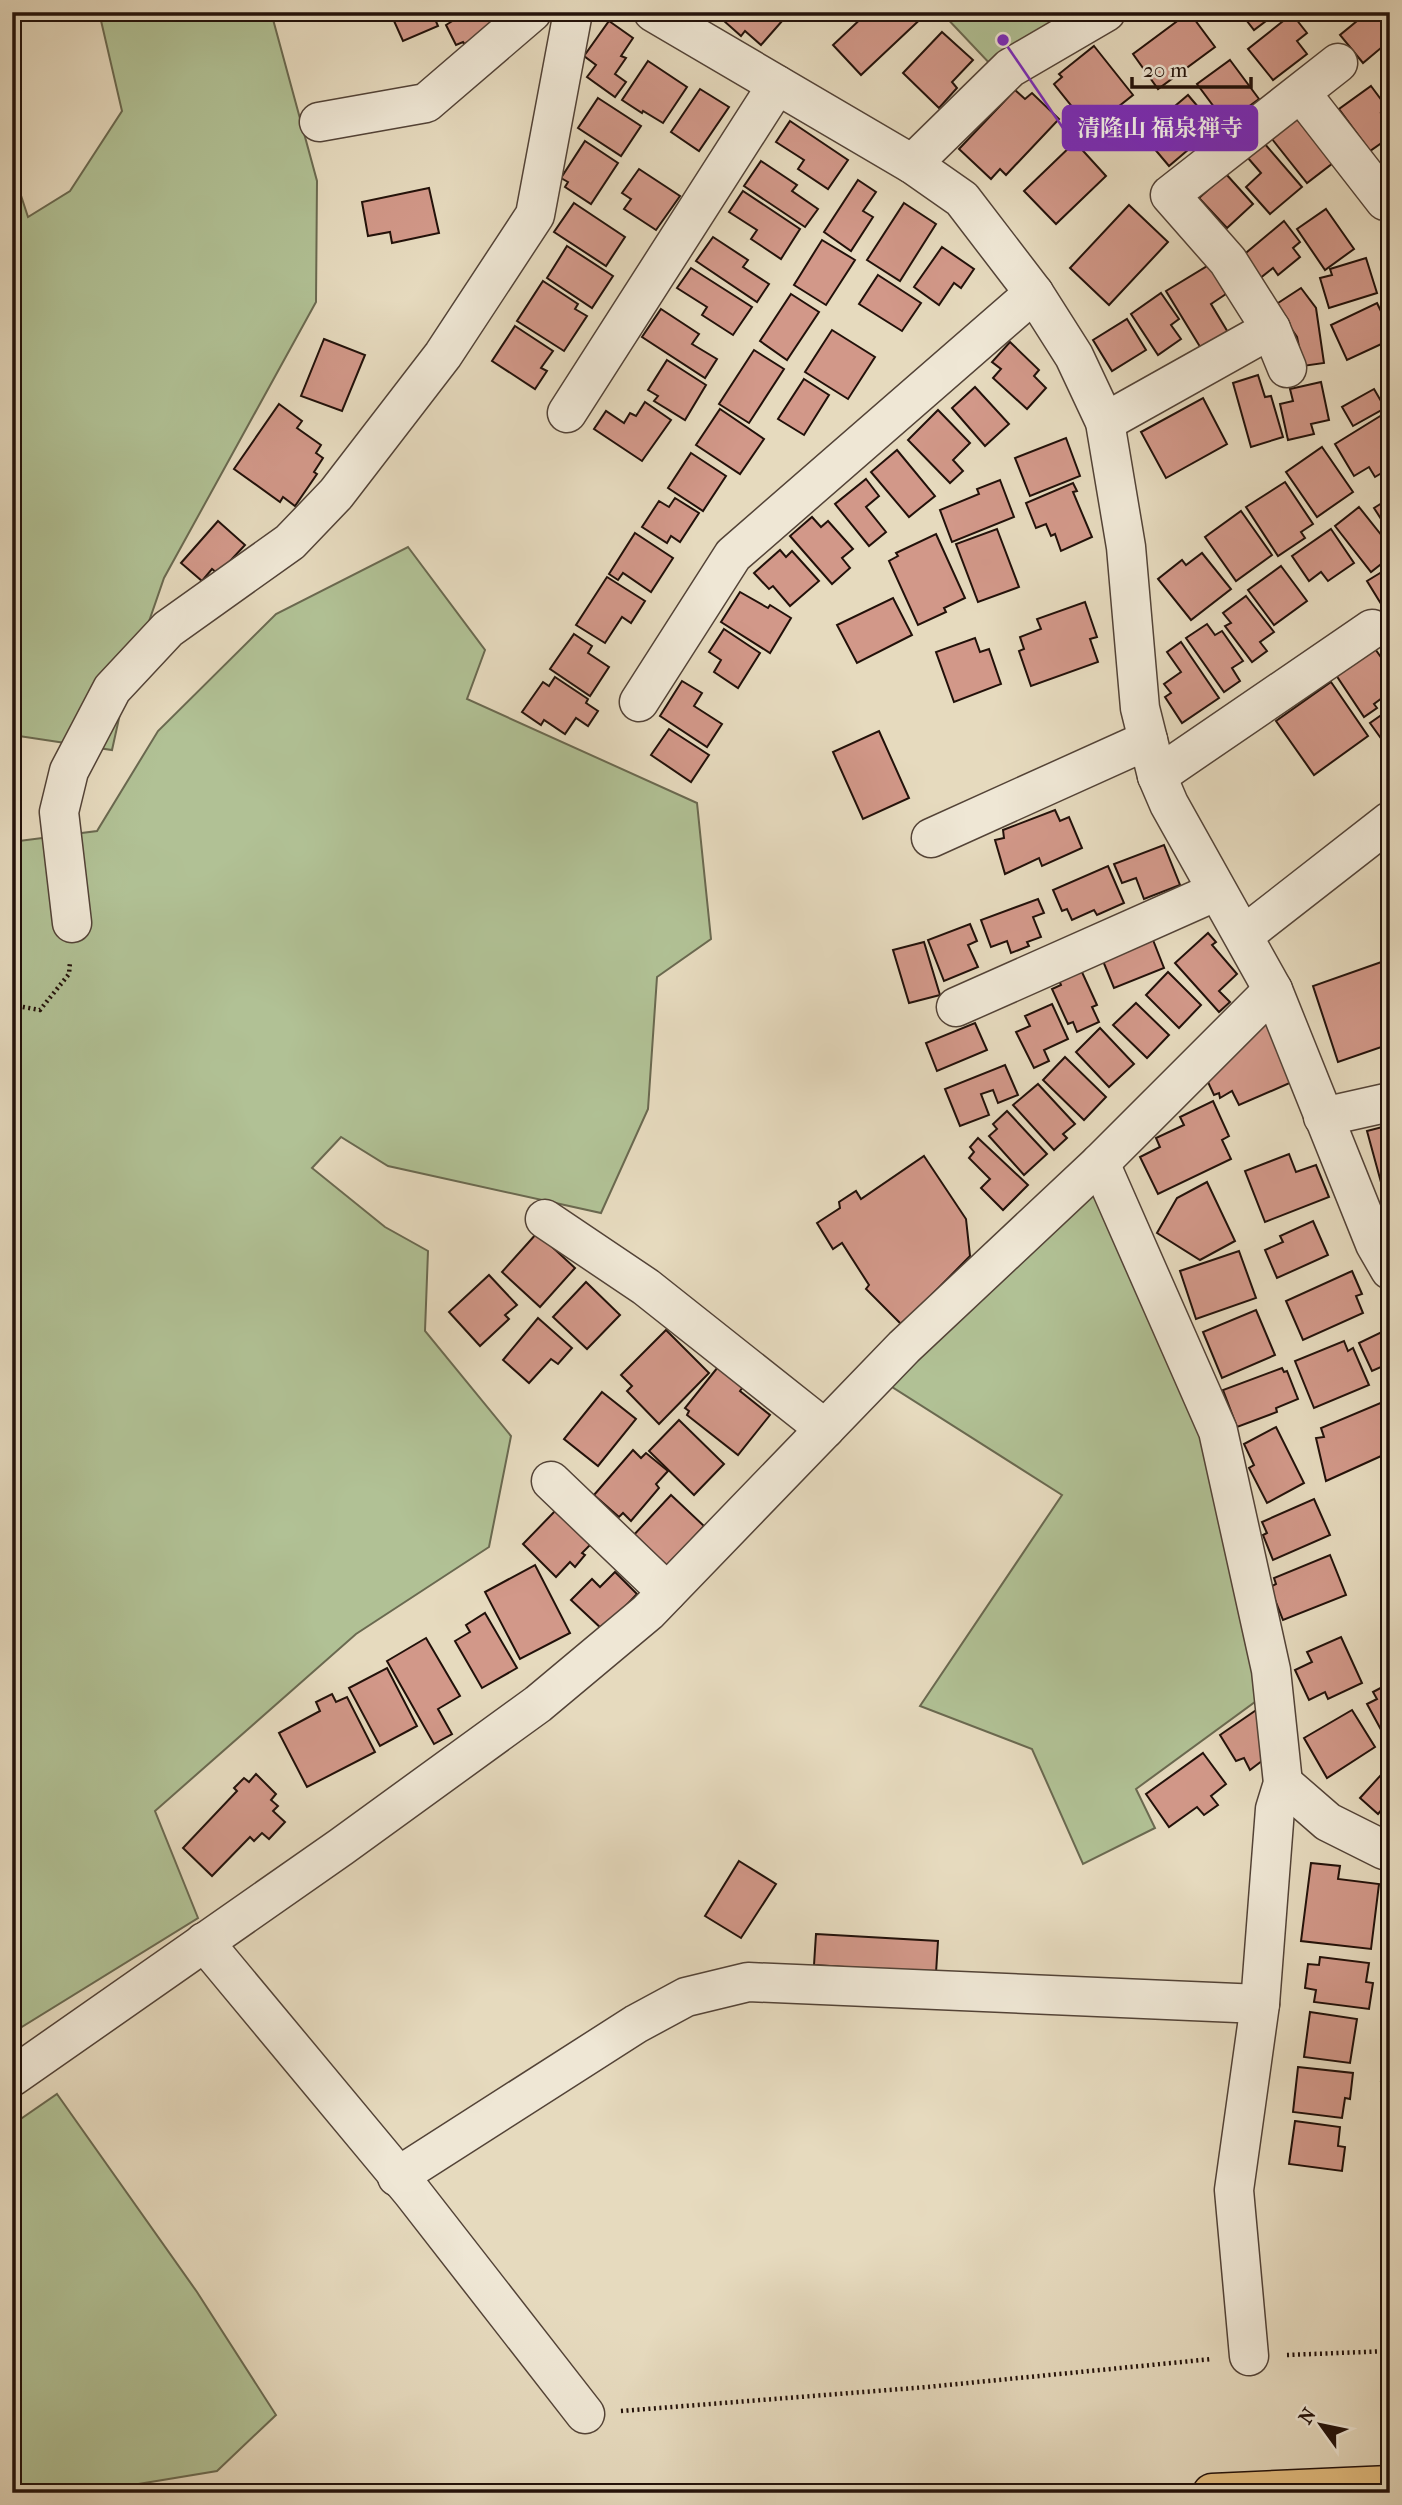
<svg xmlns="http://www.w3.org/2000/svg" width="1402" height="2505" font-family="'IM FELL French Canon','Noto Serif JP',serif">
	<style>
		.green { fill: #b1c195; stroke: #6a6950; stroke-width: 2 }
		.building { fill: #d29889; stroke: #22110a; stroke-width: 2 }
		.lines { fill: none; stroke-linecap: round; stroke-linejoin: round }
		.minor-casing { stroke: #534337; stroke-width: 41 }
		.highway-casing { stroke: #22110a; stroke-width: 41 }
		.path { stroke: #22110a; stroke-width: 4.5; stroke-dasharray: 2 3.5; stroke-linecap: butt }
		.minor { stroke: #efe7d5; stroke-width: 38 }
		.highway { stroke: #e3bd7f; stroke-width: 38 }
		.leader { fill: none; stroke: #7b2cbf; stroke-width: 2.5 }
		.callout-dot { fill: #7b2cbf; stroke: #efe7d5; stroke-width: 2.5 }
		.callout { fill: #7b2cbf; stroke: #7b2cbf; stroke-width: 2.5 }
		.callout-label { font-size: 23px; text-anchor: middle; font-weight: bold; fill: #fff }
	</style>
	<rect width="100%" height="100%" fill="#e6dabe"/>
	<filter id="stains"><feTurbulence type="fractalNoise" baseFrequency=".00286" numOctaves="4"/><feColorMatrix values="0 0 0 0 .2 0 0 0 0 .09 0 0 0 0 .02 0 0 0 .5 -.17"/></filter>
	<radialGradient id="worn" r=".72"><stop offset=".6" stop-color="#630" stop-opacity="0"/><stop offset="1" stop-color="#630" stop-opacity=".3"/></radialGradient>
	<!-- green -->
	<g class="green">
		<path d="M99,12h172l46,169 -1,121 -152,276 -39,113 -13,59 -93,-14 -7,1v-569l16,49 42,-26 52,-80z"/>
		<path d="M941,12h145l-93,55z"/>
		<path d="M408,547l77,103 -18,49 230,104 14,136 -54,38 -9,132 -47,104 -213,-47 -47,-29 -29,31 73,59 43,24 -3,80 86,105 -22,111 -133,87 -201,177 43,107 -186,115v-1194l7,2 78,-10 61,-100 118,-117z"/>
		<path d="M1093,1182l106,239 64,275 -127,93 19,39 -72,36 -51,-115 -112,-43 142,-211 -173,-110z"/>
		<path d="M57,2094l140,198 79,123 -59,56 -133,22h-72v-368z"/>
	</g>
	<!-- building -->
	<g class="building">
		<path d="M390,12h42l6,14 -35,15z"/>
		<path d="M450,12h56l4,8 -46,24 -1,-2 -7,3 -10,-20 8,-5z"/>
		<path d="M732,12h58l-29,33 -16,-14 -4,5 -17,-15z"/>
		<path d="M868,12h60l-67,63 -28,-30z"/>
		<path d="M1175,12h14l26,35 -57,42 -25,-35 47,-35z"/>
		<path d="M1240,12h38l-24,18z"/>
		<path d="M1368,12h22v32l-2,-2 -25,21 -23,-28z"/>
		<path d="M1292,14l15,19 -10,8 10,13 -34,26 -25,-31z"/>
		<path d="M609,21l24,17 -12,18 5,2 -11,16 11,8 -11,15 -28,-20 9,-12 -12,-9z"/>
		<path d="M942,32l31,28 -21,22 5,6 -18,20 -36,-35z"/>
		<path d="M1094,46l39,49 -43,34 -36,-45 8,-7 -3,-3z"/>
		<path d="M1230,60l29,39 -33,24 -29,-39z"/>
		<path d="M648,61l39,26 -24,36 -20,-12 -1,2 -20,-13z"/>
		<path d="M1371,86l17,23 -7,4 9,11v13l-20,14 -31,-42z"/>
		<path d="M700,89l29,18 -30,44 -28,-19z"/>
		<path d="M1015,90l10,9 7,-6 27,26 -53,56 -6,-6 -9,10 -32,-30z"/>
		<path d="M1188,95l27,32 -46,39 -27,-32z"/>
		<path d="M598,98l43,28 -20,30 -43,-28z"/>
		<path d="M1297,119l36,44 -26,20 -35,-44z"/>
		<path d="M790,121l58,39 -20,29 -30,-20 6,-9 -28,-18z"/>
		<path d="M585,141l33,22 -27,41 -26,-17 3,-5 -7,-4z"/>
		<path d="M1075,142l31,34 -50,48 -32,-33z"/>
		<path d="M1264,143l38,44 -32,27 -24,-27 15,-14 -13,-15z"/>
		<path d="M761,161l36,24 -5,6 26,18 -13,18 -61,-41z"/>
		<path d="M639,169l41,27 -24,34 -32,-21 7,-10 -9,-6z"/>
		<path d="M1226,174l27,30 -26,24 -28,-30z"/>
		<path d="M858,180l18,12 -13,19 10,6 -22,34 -27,-19z"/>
		<path d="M429,188l10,45 -47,10 -2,-11 -22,4 -6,-34z"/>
		<path d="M743,191l57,38 -19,30 -30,-20 6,-9 -28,-18z"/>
		<path d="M574,203l51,34 -19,29 -52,-34z"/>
		<path d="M904,203l32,21 -36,57 -33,-21z"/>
		<path d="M1129,205l39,37 -59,63 -39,-37z"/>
		<path d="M1326,209l28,40 -29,21 -28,-41z"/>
		<path d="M1284,221l16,21 -7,6 7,9 -22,18 -5,-7 -14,11 -18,-22z"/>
		<path d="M713,237l35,23 -5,7 26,17 -12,18 -61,-41z"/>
		<path d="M822,240l33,20 -29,45 -32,-20z"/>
		<path d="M567,246l46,30 -21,32 -45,-30z"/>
		<path d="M942,247l32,22 -13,19 -7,-5 -15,22 -25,-18z"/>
		<path d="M1366,258l11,35 -48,15 -9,-30 12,-3 -2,-6z"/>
		<path d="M1209,265l17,29 -15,10 18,30 -27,16 -36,-59z"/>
		<path d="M691,268l61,39 -19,28 -31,-20 5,-8 -30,-19z"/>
		<path d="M878,275l43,28 -19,28 -43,-27z"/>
		<path d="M543,281l35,23 -3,5 12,7 -23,35 -47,-30z"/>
		<path d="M1301,288l15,20 8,55 -21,3 -6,-29 -22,-32z"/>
		<path d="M1161,293l18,26 -8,6 10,14 -23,16 -27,-41z"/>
		<path d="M791,294l28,18 -32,48 -27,-19z"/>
		<path d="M1377,303l13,27v10l-43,20 -16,-35z"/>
		<path d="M661,309l38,25 -7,10 25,15 -12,19 -63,-41z"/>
		<path d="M1127,319l19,31 -34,21 -19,-31z"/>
		<path d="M515,326l38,25 -12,17 6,3 -12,18 -43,-28z"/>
		<path d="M832,330l43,27 -27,42 -43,-27z"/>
		<path d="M324,339l41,16 -23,56 -41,-15z"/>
		<path d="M1010,342l29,28 -5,6 12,12 -19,21 -34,-31 8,-9 -9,-7z"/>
		<path d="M754,350l30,19 -35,54 -30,-19z"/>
		<path d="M667,360l39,25 -21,35 -31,-19 4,-5 -10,-6z"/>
		<path d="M1258,375l7,22 6,-1 12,41 -32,10 -18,-64z"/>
		<path d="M804,379l25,16 -25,40 -26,-16z"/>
		<path d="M1321,382l8,38 -18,4 3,10 -26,6 -8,-36 13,-3 -3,-12z"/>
		<path d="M975,387l34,37 -24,22 -33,-38z"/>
		<path d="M1374,389l11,19 -32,18 -11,-19z"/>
		<path d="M1203,398l24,46 -61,34 -25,-46z"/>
		<path d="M645,402l26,18 -29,41 -48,-32 12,-18 18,12 6,-10 6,3z"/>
		<path d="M279,404l23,17 -5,7 24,17 -5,8 7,5 -9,14 3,2 -22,32 -12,-9 -3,5 -46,-33z"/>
		<path d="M720,409l44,30 -24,35 -44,-29z"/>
		<path d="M938,410l32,33 -17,17 10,11 -13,12 -42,-43z"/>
		<path d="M1390,410v58l-15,9 -6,-10 -15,9 -19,-32z"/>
		<path d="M1066,438l14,38 -50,20 -15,-38z"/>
		<path d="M1322,447l31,45 -36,25 -31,-45z"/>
		<path d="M897,450l38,46 -26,21 -38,-45z"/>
		<path d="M691,453l35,23 -23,35 -35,-23z"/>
		<path d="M866,479l13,17 -13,11 20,25 -17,14 -34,-42z"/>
		<path d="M1000,480l14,37 -62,25 -12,-32 39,-16 -2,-5z"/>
		<path d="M1285,482l28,42 -12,8 4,6 -27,18 -32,-49z"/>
		<path d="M1073,483l4,8 -4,1 19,45 -31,14 -6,-17 -4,2 -5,-12 -10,4 -10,-25z"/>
		<path d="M675,498l24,15 -19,29 -9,-6 -4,7 -25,-16 17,-26 10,6z"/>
		<path d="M1390,498v35l-16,-25z"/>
		<path d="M1359,507l31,39v11l-19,15 -36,-46z"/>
		<path d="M1241,511l31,44 -36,26 -31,-44z"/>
		<path d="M812,517l9,10 7,-6 25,28 -11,9 8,10 -18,16 -42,-48z"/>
		<path d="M218,521l27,24 -27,29 -6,-5 -10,12 -21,-18z"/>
		<path d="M997,529l22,58 -41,15 -22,-58z"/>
		<path d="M1331,529l23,34 -26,18 -7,-9 -12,9 -17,-25z"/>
		<path d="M635,533l38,25 -22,34 -28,-19 -5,7 -9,-6z"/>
		<path d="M936,534l29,64 -21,10 2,4 -28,13 -29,-64 9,-5 -2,-3z"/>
		<path d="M780,550l6,7 6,-6 27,30 -29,25 -17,-20 -4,3 -15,-16z"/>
		<path d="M1202,553l29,36 -40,31 -33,-41 24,-19 4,5z"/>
		<path d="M1281,566l26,35 -33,24 -26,-35z"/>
		<path d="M1390,567v43l-4,2 -19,-31z"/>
		<path d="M607,577l38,24 -14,22 -9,-6 -17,26 -29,-18z"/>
		<path d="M740,592l28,16 2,-3 21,13 -21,35 -49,-31z"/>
		<path d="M1246,596l28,36 -14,10 7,9 -15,11 -27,-36 6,-3 -8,-10z"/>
		<path d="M893,598l19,37 -55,28 -20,-38z"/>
		<path d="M1085,602l12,35 -7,2 8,23 -67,24 -12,-35 5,-2 -4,-12 21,-8 -4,-10z"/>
		<path d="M1207,624l8,11 7,-4 21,30 -11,7 8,13 -16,11 -38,-54z"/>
		<path d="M724,629l36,24 -22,35 -24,-16 7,-12 -12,-8z"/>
		<path d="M574,634l18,12 -4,7 21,14 -19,29 -40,-27z"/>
		<path d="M975,638l5,14 9,-3 12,35 -47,18 -18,-50z"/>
		<path d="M1181,642l38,56 -37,25 -17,-26 6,-4 -7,-9 17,-12 -14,-20z"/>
		<path d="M1373,646l17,24v22l-16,12 3,4 -13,9 -30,-45z"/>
		<path d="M555,677l33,22 -2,4 12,8 -10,15 -12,-8 -11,16 -21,-14 -3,5 -19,-13 21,-30 6,4z"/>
		<path d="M682,681l20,12 -8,13 28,18 -15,23 -47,-31z"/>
		<path d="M1331,682l37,54 -54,39 -38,-54z"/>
		<path d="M1390,709v42l-20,-28z"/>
		<path d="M669,729l40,26 -18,27 -40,-27z"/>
		<path d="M879,731l30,67 -46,21 -30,-67z"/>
		<path d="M1055,810l5,11 9,-4 13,31 -40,18 -3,-8 -34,16 -10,-34 9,-2 -1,-8z"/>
		<path d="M1164,845l16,40 -36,14 -8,-21 -14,5 -8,-19z"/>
		<path d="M1108,866l16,37 -27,12 -3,-5 -22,10 -5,-11 -5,2 -9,-21z"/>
		<path d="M1038,899l6,14 -11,4 8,20 -14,5 2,4 -18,7 -4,-12 -16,6 -10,-27z"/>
		<path d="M970,924l7,17 -9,4 10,22 -34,14 -16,-41z"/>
		<path d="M1208,933l8,9 -4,3 25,29 -18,17 11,11 -11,10 -44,-49z"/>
		<path d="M1153,940l11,28 -50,20 -11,-27z"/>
		<path d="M924,942l16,53 -31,8 -16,-53z"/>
		<path d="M1390,959v59l-6,2 6,14v10l-52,18 -25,-76z"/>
		<path d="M1081,970l16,35 -5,2 7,15 -22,10 -4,-10 -5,2 -16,-35 9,-4 -2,-5z"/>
		<path d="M1168,972l33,33 -22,23 -33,-33z"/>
		<path d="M1136,1003l33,32 -22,23 -34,-33z"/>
		<path d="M1052,1004l16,35 -24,11 5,11 -15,7 -18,-36 14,-6 -5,-10z"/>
		<path d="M1269,1019l23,63 -53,23 -7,-14 -12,7 -1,-5 -5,2 -7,-15z"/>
		<path d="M975,1023l12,27 -50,21 -11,-28z"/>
		<path d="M1100,1028l34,36 -25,23 -33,-35z"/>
		<path d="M1065,1057l41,40 -22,23 -41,-40z"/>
		<path d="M1005,1065l13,30 -20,8 -5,-13 -12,4 8,21 -29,11 -15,-37z"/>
		<path d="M1038,1084l37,40 -12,10 4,4 -13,12 -41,-45z"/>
		<path d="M1213,1101l16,35 -7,4 9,19 -73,35 -18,-37 20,-10 -4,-9 28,-13 -4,-8z"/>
		<path d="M1007,1111l40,43 -23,21 -35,-39 8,-7 -4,-5z"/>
		<path d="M1390,1125v58l-8,3 -15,-55z"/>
		<path d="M978,1138l50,47 -25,25 -22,-22 9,-9 -21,-21 5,-6 -4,-5z"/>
		<path d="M1289,1154l7,18 20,-7 13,32 -64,25 -20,-51z"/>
		<path d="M924,1156l42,63 4,37 -68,69 -36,-36 3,-4 -27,-42 -9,6 -16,-26 23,-15 -1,-6 17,-11 5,8z"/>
		<path d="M1207,1182l28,59 -35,19 -43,-27 20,-35z"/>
		<path d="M1313,1221l15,34 -51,23 -12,-28 18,-8 -3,-6z"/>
		<path d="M537,1233l38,35 -35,39 -38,-35z"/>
		<path d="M1239,1251l17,47 -60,21 -16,-48z"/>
		<path d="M1352,1271l10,23 -6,2 7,17 -60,27 -17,-39z"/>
		<path d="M489,1275l28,30 -12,10 4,4 -29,27 -31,-34z"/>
		<path d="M586,1282l34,33 -33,34 -34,-32z"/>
		<path d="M1256,1310l19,45 -53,23 -19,-46z"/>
		<path d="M538,1318l34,30 -14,16 -7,-5 -22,24 -26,-23z"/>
		<path d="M1390,1328v35l-18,8 -13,-28z"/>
		<path d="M666,1330l43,43 -50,51 -32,-33 5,-5 -11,-11z"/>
		<path d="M1344,1341l4,10 5,-3 16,37 -55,23 -19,-47z"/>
		<path d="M718,1367l25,20 -3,4 30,24 -32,40 -51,-40 2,-4 -4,-3z"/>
		<path d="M1282,1368l2,4 3,-1 11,28 -22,9 1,4 -40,15 -14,-37z"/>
		<path d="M602,1392l34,27 -38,47 -34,-27z"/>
		<path d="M1390,1399v53l-64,29 -10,-43 8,-1 -3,-9z"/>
		<path d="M679,1420l45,44 -30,31 -45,-44z"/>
		<path d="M1276,1427l28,56 -37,20 -18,-35 5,-3 -10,-21z"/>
		<path d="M633,1450l8,8 5,-5 22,18 -12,13 3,4 -28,33 -8,-8 -4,4 -25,-22z"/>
		<path d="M671,1495l33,31 -39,43 -34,-31z"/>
		<path d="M1314,1499l16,36 -57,25 -10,-25 4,-2 -5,-11z"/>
		<path d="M557,1509l35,34 -10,10 3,2 -10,12 -5,-5 -14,15 -33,-33z"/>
		<path d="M1330,1555l16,40 -63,25 -13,-33 6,-3 -2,-6z"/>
		<path d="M535,1565l35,68 -50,26 -35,-67z"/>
		<path d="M615,1572l22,22 -34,36 -32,-30 21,-21 8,8z"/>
		<path d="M485,1613l32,55 -35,20 -27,-47 15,-9 -4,-7z"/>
		<path d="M1341,1637l21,46 -34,16 -3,-7 -16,8 -14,-30 17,-8 -5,-10z"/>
		<path d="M426,1638l34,58 -22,13 14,25 -18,10 -47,-83z"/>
		<path d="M387,1668l30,58 -37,20 -31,-58z"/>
		<path d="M1390,1683v51l-5,3 -18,-33 10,-5 -4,-7z"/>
		<path d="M332,1694l4,8 11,-5 28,55 -68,35 -28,-54 41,-22 -4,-9z"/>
		<path d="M1265,1704l6,50 -21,16 -6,-12 -8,3 -16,-26z"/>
		<path d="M1352,1710l23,37 -48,31 -23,-40z"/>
		<path d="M1203,1753l23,31 -15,12 7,9 -14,10 -7,-8 -28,20 -23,-33z"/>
		<path d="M1390,1765v35l-12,14 -18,-16z"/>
		<path d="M256,1774l20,20 -5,6 7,6 -5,5 12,11 -16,17 -7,-6 -8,8 -4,-4 -38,39 -29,-28 54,-57 -3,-3 10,-10 5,4z"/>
		<path d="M739,1861l37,23 -35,54 -36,-22z"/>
		<path d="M1311,1863l29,3 -2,13 41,5 -8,65 -70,-8z"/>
		<path d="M816,1934l122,7 -2,32 -122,-8z"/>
		<path d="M1320,1957l49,6 -3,19 7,1 -4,26 -55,-7 2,-12 -11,-2 3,-24 11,1z"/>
		<path d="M1310,2012l47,7 -7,44 -46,-6z"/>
		<path d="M1390,2031v52l-9,-2z"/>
		<path d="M1298,2067l55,6 -3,26 -5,-1 -3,20 -49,-6z"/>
		<path d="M1295,2121l45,6 -2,19 7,1 -3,24 -53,-7z"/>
	</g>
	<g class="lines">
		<defs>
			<g id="minor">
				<path d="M653,12l259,152 50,35 72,94 40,63 31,66 21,125 14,161 17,68 12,28 104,186 102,254 15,26"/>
				<path d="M1301,93l84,108"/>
				<path d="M319,122l107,-19 106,-91"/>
				<path d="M912,164l98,-96 96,-56"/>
				<path d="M1287,368l-16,-39 -43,-68 -58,-66 168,-132"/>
				<path d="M567,413l210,-328"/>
				<path d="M1105,422l166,-93"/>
				<path d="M639,702l94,-147 301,-262"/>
				<path d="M1157,776l215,-147"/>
				<path d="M931,838l217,-98"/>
				<path d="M72,923l-13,-111 10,-41 43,-82 56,-60 122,-87 46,-48 107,-139 92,-140 38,-203"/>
				<path d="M1244,935l146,-114"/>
				<path d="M956,1007l261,-116"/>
				<path d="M1323,1117l67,-15"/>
				<path d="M1100,1163l118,268 53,239 12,113 -8,26 -15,195 -26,186 15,166"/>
				<path d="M545,1219l101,68 179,142"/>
				<path d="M551,1481l116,111"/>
				<path d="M1283,1783l45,39 56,28h6"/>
				<path d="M204,1942l208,250 173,222"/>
				<path d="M12,2077l329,-230 197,-143 110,-92 256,-265 196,-184 173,-173"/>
				<path d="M397,2177l239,-153 50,-27 62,-15 512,22"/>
			</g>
			<path id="highway" d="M1212,2493l178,-8"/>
		</defs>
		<!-- minor casing -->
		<use href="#minor" class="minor-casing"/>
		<!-- highway casing -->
		<use href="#highway" class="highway-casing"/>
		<!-- path -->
		<g class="path">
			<path d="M12,1005l28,5 29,-36 1,-12"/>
			<path d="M1287,2355l103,-4"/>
			<path d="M621,2411l306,-24 285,-28"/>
		</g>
		<!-- minor -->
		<use href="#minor" class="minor"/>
		<!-- highway -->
		<use href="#highway" class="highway"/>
	</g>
	<!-- callouts -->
	<path class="leader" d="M1003 40L1063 128"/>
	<circle class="callout-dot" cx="1003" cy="40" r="7"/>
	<rect class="callout" x="1063" y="106" width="194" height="44" rx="7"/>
	<g class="callout-label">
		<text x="1160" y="136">清隆山 福泉禅寺</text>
	</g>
	<!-- margin -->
	<rect width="1402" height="2505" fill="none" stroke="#e6dabe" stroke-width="42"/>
	<rect x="14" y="14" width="1374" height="2477" fill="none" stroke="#22110a" stroke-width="3.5"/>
	<rect x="21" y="21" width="1360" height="2463" fill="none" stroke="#22110a" stroke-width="2"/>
	<!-- north arrow -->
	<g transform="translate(1321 2425) rotate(303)" stroke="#efe7d5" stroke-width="5" paint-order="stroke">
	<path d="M0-5L12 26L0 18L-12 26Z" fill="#22110a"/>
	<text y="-10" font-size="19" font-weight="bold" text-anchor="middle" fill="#22110a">N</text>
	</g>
	<!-- scale -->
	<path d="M1132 77v10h119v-10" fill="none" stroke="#22110a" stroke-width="3.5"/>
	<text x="1143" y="77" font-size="21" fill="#22110a" stroke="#efe7d5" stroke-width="5" paint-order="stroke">20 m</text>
	<rect width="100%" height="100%" filter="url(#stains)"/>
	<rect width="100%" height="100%" fill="url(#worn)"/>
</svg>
